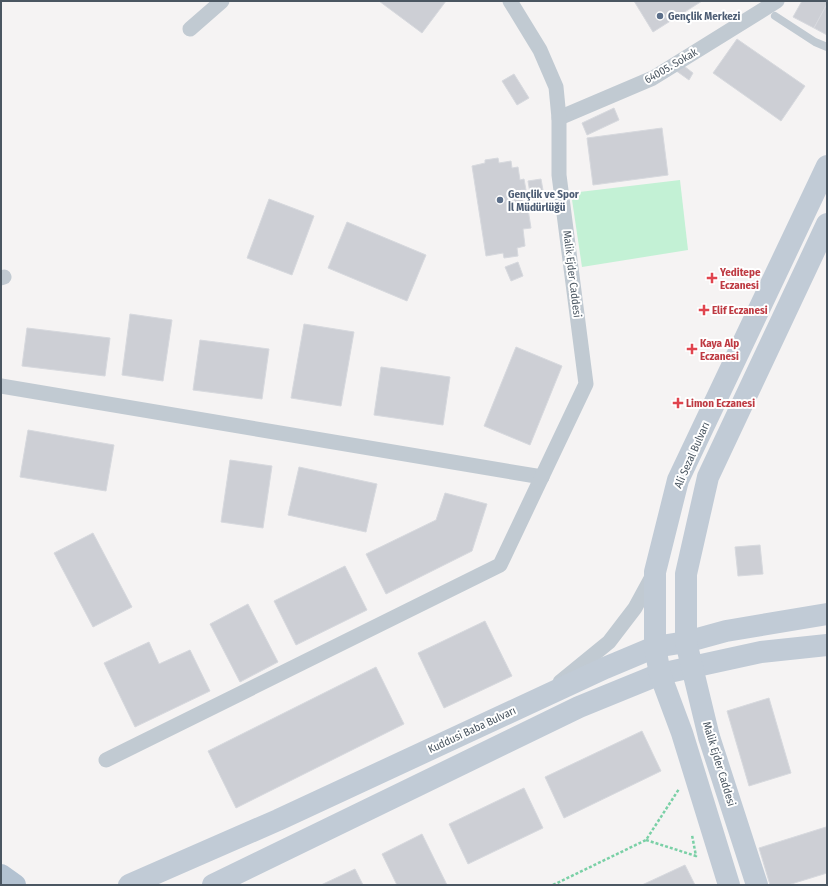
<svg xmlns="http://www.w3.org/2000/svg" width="828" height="886" font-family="'Fira Sans Condensed',sans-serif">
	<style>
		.green { fill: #c3f1d5 }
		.building { fill: #cdcfd5; stroke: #d7d9de }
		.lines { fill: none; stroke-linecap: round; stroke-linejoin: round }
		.path { stroke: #7ad0a6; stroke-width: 2.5; stroke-dasharray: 3 2; stroke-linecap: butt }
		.service { stroke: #c1cad2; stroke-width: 8 }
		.minor { stroke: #c1cad2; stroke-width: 15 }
		.secondary { stroke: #c1cbd6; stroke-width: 22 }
		.primary { stroke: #b3c2d1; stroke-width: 22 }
		.service-dot { fill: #5c6f8a; stroke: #fff; stroke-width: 1.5 }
		.health-dot { fill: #e0444e; stroke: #fff; stroke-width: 1.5 }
		.labels { text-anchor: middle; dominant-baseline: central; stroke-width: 4; stroke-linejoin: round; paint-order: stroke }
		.service-label { font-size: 11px; font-weight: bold; fill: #4e5e75; stroke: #fff; text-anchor: start }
		.street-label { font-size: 11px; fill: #4a5661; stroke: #fff }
		.health-label { font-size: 11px; font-weight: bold; fill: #be3a42; stroke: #fff; text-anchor: start }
	</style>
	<rect width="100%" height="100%" fill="#f5f3f3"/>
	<!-- green -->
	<path class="green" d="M680,180l8,70 -106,17 -11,-74z"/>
	<!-- building -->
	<g class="building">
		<path d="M379,1h67l-24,32z"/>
		<path d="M634,1h68l-49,31z"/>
		<path d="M802,1h25v3l-13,24 -21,-11z"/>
		<path d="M827,4v31l-13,-7z"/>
		<path d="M737,39l68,47 -24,35 -68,-48z"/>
		<path d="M680,63l13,10 -4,7 -14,-10z"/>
		<path d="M514,74l15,24 -12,7 -15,-24z"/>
		<path d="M614,108l5,12 -32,15 -5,-12z"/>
		<path d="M662,128l6,47 -75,10 -6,-47z"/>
		<path d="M498,158l1,5 12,-2 1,7 6,-1 2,13 4,-1 2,11h-5l3,20 4,-1 3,19 -8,1 2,17 -8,2 1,8 -14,2 -1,-5 -17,3 -14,-90 13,-3v-3z"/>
		<path d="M541,179l2,11 -13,3 -2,-12z"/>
		<path d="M269,199l45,17 -22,59 -45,-17z"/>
		<path d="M347,222l79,33 -19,46 -79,-33z"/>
		<path d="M518,262l5,14 -12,5 -6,-14z"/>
		<path d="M130,314l42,6 -9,61 -41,-6z"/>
		<path d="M304,324l50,8 -13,74 -50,-8z"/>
		<path d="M27,328l83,10 -5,38 -83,-10z"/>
		<path d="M200,340l69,9 -7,50 -69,-9z"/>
		<path d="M516,347l46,19 -32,79 -46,-19z"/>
		<path d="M381,367l69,10 -7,48 -69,-10z"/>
		<path d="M28,430l86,15 -8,46 -86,-14z"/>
		<path d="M230,460l42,6 -9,62 -42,-6z"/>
		<path d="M299,467l78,17 -11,48 -78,-17z"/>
		<path d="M445,493l42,11 -15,47 -86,43 -20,-40 70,-34z"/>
		<path d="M93,533l39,74 -39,20 -39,-74z"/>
		<path d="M760,545l3,29 -25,2 -3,-29z"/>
		<path d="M345,566l22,44 -71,35 -22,-44z"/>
		<path d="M248,604l30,58 -38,20 -30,-58z"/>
		<path d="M485,621l27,55 -68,32 -26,-55z"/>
		<path d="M149,642l10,22 31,-14 20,41 -75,36 -31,-64z"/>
		<path d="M376,667l28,57 -168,84 -28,-57z"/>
		<path d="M769,698l22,75 -42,13 -22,-75z"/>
		<path d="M642,731l19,40 -97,47 -19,-41z"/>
		<path d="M524,788l19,40 -75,36 -19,-40z"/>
		<path d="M826,827l1,4v42l-39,12h-18l-11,-37z"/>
		<path d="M422,834l25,51h-50l-15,-31z"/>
		<path d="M685,865l10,20h-53z"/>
		<path d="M355,869l8,16h-42z"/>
	</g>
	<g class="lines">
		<!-- path -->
		<g class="path">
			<path d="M646,840l50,16 -4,-21"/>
			<path d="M553,885l93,-45 33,-51"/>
		</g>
		<!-- service -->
		<path class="service" d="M775,16l40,26 12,5"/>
		<!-- minor -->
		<g class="minor">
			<path d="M190,29l32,-28"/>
			<path d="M559,118l94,-40 124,-77"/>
			<path d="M1,278l3,-1"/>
			<path d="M1,386l541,91"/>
			<path d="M560,682l49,-40 26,-34 19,-35"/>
			<path d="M106,760l394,-195 86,-181 -27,-209v-57l-3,-31 -16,-37 -30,-49"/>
		</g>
		<!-- secondary -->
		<g class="secondary">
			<path d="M129,885l149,-65 327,-152 50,-21 31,-5 40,-11 101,-17"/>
			<path d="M213,885l366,-178 81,-33 101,-22 66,-7"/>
			<path d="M729,885l-47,-152 -22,-59 -5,-27v-75l23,-92 149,-314"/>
			<path d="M757,885l-48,-148 -23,-95v-68l22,-97 119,-253"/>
		</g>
		<!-- primary -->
		<path class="primary" d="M1,875l14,10"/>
	</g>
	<!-- markers -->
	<g class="service-dot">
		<circle cx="660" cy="16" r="4"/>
		<circle cx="500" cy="200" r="4"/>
	</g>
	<g class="health-dot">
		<path d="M710 272h4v4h4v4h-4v4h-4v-4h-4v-4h4z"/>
		<path d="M702 304h4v4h4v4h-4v4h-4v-4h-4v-4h4z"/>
		<path d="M690 343h4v4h4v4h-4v4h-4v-4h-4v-4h4z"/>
		<path d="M676 397h4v4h4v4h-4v4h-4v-4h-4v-4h4z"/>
	</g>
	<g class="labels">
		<!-- service labels -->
		<g class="service-label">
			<text x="668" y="16">Gençlik Merkezi</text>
			<text x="508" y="194">Gençlik ve Spor<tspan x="508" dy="13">İl Müdürlüğü</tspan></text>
		</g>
		<!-- street labels -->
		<g class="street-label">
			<text transform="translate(671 66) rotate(-30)">64005. Sokak</text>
			<text transform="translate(572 274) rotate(83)">Malik Ejder Caddesi</text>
			<text transform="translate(692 455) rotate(-66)">Ali Sezal Bulvarı</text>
			<text transform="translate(472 730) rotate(-25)">Kuddusi Baba Bulvarı</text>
			<text transform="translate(719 764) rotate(73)">Malik Ejder Caddesi</text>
		</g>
		<!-- health labels -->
		<g class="health-label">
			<text x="720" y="272">Yeditepe<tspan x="720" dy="13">Eczanesi</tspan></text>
			<text x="712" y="310">Elif Eczanesi</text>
			<text x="700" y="343">Kaya Alp<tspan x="700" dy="13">Eczanesi</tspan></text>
			<text x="686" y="403">Limon Eczanesi</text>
		</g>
	</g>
	<!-- border -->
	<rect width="828" height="886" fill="none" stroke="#4a5661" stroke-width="4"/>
</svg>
